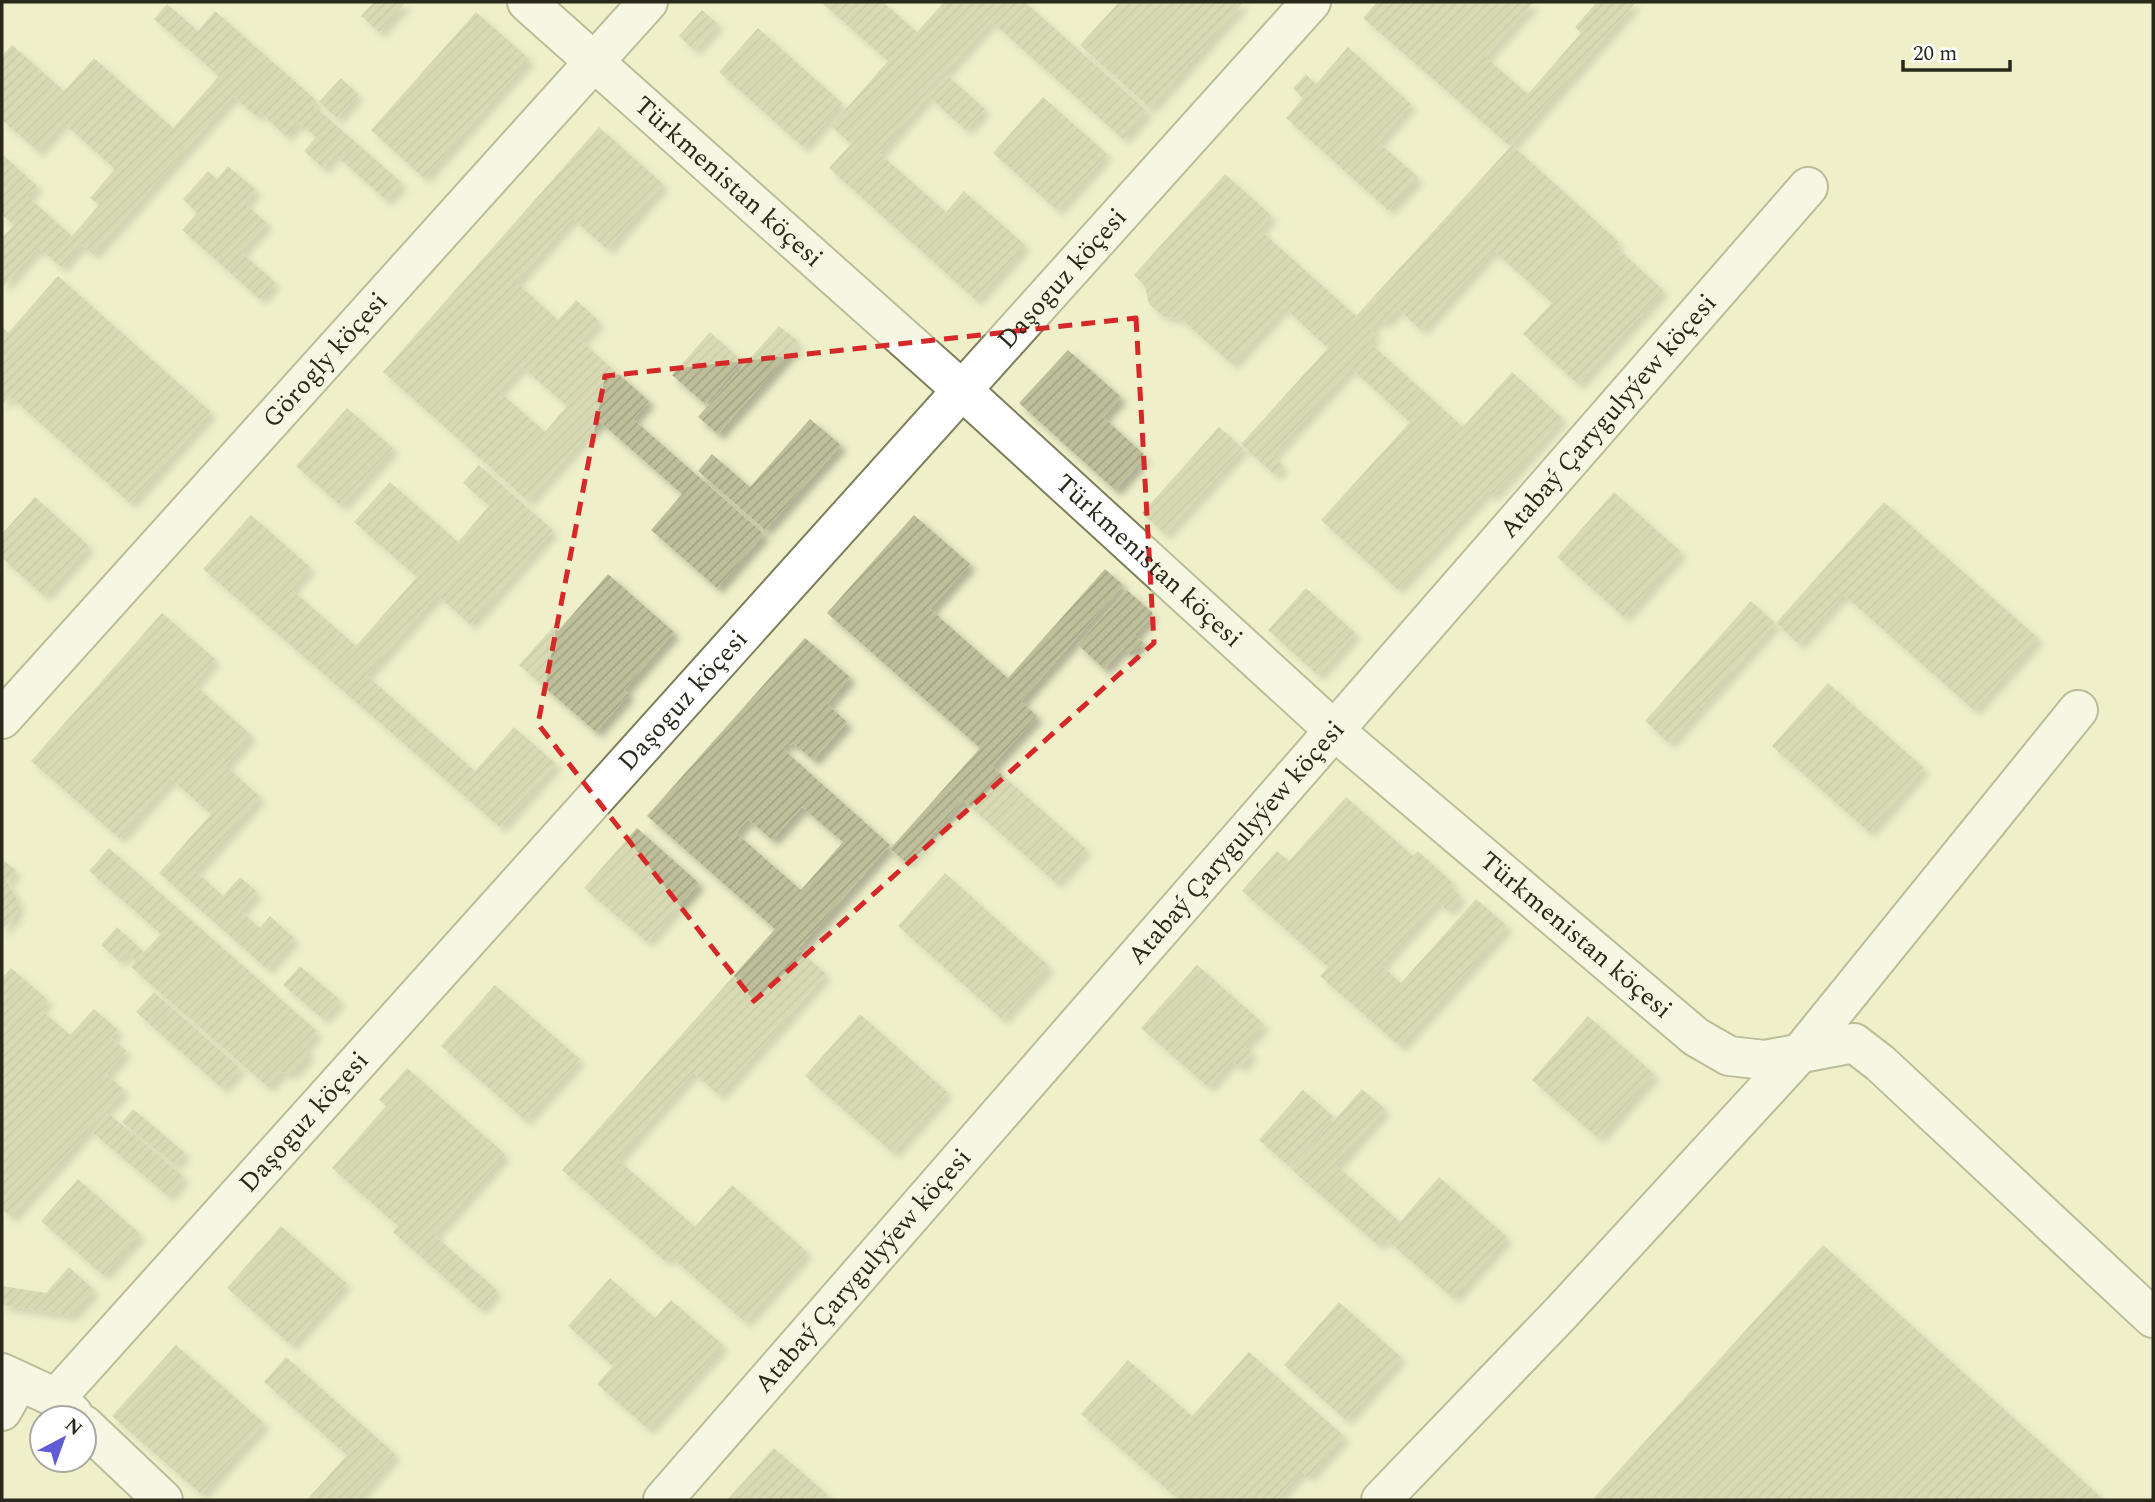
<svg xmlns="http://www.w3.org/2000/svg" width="2155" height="1502" font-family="Spectral,serif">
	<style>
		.building { fill: url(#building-hatch); fill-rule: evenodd; filter: url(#shadow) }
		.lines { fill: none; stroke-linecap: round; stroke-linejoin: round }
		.minor-casing { stroke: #7d7e5c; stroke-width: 42 }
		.minor { stroke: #fff; stroke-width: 38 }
		.marked { fill: none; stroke: #d62828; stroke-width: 5; stroke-dasharray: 14 9; stroke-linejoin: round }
		.labels { text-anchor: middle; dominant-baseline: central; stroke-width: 6; stroke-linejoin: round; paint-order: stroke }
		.street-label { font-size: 26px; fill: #29291b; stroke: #fff }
	</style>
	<defs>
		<pattern id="building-hatch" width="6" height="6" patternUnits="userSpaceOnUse" patternTransform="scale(1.75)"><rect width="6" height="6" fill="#bebf9a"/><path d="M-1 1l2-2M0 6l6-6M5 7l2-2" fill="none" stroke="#a3a484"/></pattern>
		<filter id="shadow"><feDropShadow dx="6" dy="6" stdDeviation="3.5" flood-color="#0004"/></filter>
	</defs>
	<rect width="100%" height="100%" fill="#eff0ca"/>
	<!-- building -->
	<g class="building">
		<path d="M374,2h32l-27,30 -18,-16z"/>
		<path d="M821,2h62l34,30 27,-30h81l122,109 -24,28 -132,-118 -65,73 2,2 -49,57 67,59 18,-21 61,54 -49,55 -147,-132 22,-24 -20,-18 57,-65z"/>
		<path d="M1119,2h125l-94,106 -70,-63z"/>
		<path d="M1377,2h157l-49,55 43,37 53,-61 -6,-6 22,-25h39l-126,144 -147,-128z"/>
		<path d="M167,4l31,27 17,-20 102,90 -4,4 89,78 -16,17 -51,-46 -12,14 -19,-17 12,-14 -18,-15 -12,14 -26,-24 -4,4 -23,-20 -140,158 -12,-10 -20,23 -23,-20 -36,41v-50l12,-13 -12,-10v-61l35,32 -10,10 45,40 27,-31 -9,-7 25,-29 -52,-47 -25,29 -36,-31v-64l10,-11 52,46 30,-33 79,70 46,-52 -65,-57z"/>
		<path d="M702,10l16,14 -24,26 -15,-14z"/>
		<path d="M476,12l53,47 -105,119 -53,-48z"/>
		<path d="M758,28l84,75 -39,44 -84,-75z"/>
		<path d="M1348,47l63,57 -33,38 40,35 -30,33 -102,-92 17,-20 -10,-10 13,-14 10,10z"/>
		<path d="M947,75l38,34 -19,21 -38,-34z"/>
		<path d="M341,78l17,16 -21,24 -18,-16z"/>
		<path d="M1043,97l64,57 -50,56 -64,-57z"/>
		<path d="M599,127l64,57 -56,65 -35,-31 -56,64 42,38 18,-20 23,21 -18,20 68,60 -16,18 131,115 -47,54 -66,-58 31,-36 -83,-73 -71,80 -145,-129zM521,366l46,40 -22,26 -46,-41z"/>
		<path d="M1512,145l107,97 -4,4 48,44 -85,94 -55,-50 29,-31 -59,-53 -72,80 -23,-21 -14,14 -5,-4 -9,11 6,5 -7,7 94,85 49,-55 50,46 -70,78 -5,-5 -90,98 -76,-69 89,-98 -59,-54 -79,87 11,11 -8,9 -34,-31 87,-96 -44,-41 -52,57 -51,-45 -18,-3 -14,-12 -4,-18 -11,-11 91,-101 47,42 -13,13 97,87z"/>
		<path d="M228,166l28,24 -12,13 23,20 -26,29 34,30 -15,17 -78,-69 15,-17 -14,-14 25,-28 9,8z"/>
		<path d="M58,276l153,136 -81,91 -120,-107 -8,9v-78l6,6z"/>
		<path d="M779,326l20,16 -81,92 -20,-17z"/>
		<path d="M710,332l32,29 -37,43 -33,-29z"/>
		<path d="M1068,350l53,47 -18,20 43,39 -31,34 -96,-87z"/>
		<path d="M347,408l46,40 -52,58 -45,-40z"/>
		<path d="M810,419l31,26 -76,85 -67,-59 14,-17 38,33z"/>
		<path d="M1219,427l24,21 -78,86 -23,-21z"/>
		<path d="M479,465l74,65 -83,94 -33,-29 -71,80 109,96 39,-44 42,37 -56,63 -297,-258 48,-54 59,52 -19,22 65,57 61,-69 -63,-55 36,-40 68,60 31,-36 -26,-23z"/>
		<path d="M1614,492l67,60 -57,65 -67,-60z"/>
		<path d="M35,497l54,49 -45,50 -42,-38v-24z"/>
		<path d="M1884,502l154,136 -64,72 -131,-116 -44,50 -23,-21z"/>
		<path d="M914,515l56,49 -40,45 78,69 97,-109 18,16 -102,116 16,15 -45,50 94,83 -30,34 -93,-83 -56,63 -17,-14 90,-101 -153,-135z"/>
		<path d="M608,574l66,58 -50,58 5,4 -33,38 -77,-67 34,-38 5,4z"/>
		<path d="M1306,588l49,45 -37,42 -50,-45z"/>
		<path d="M1127,590l27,24 -20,21 9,7 -12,13 -8,-7 -19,21 -26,-24z"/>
		<path d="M1751,601l24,22 -106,120 -24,-22z"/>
		<path d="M162,613l53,46 -21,25 57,51 -26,30 35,32 -65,74 28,25 17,-19 17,15 -17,19 20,17 10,-12 24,22 -27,31 -108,-96 52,-59 -40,-35 -52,59 -88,-77z"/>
		<path d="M805,638l45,39 -23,27 20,18 -34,38 -20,-17 -2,2 -4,-3 -5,6 108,97 -92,104 28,25 -107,121 -26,-23 -76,87 78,68 37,-42 75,67 -62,70 -75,-66 -5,5 -103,-91 213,-241 -128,-113zM802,807l41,35 -42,48 -65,-57 12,-14 24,21z"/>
		<path d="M1828,683l96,85 -55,64 -97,-86z"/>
		<path d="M1346,797l67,59 5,-5 35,32 -3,3 11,10 -13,15 -11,-10 -56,64 20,18 75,-84 31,27 -107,120 -80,-70 8,-9 -86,-76 35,-40 12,10z"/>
		<path d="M637,828l62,55 -52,59 -63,-54z"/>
		<path d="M109,848l208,183 -12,15 3,10 -17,18 -10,-2 -13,15 -137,-120 5,-6 -8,-8 -8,9 -19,-17 16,-18 27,25 17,-18 -72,-63z"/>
		<path d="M2,859l14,12 -9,10 11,21 -2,12 -14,17z"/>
		<path d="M945,873l104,93 -47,53 -104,-93z"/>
		<path d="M1197,965l67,59 -20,22 8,7 -12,15 -8,-8 -24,27 -67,-59z"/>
		<path d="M300,966l40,34 -17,19 -40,-34z"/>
		<path d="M11,968l37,32 -8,9 30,26 24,-26 24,21 -7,8 15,13 -20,23 18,16 -113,127 -9,-8v-231z"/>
		<path d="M495,985l85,74 -55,61 -84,-74z"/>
		<path d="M154,992l86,76 -18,20 -86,-76z"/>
		<path d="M860,1014l87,78 -54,61 -88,-77z"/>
		<path d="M1588,1016l66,58 -56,64 -66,-58z"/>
		<path d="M407,1068l98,86 -71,81 63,55 -17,19 -87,-77 5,-6 -66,-58 54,-62 -7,-6z"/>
		<path d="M1362,1089l23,20 -49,56 64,57 39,-45 68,60 -54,61 -68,-60 -7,7 -87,-76z"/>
		<path d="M1303,1090l30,26 -44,50 -30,-26z"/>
		<path d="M133,1109l52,44 -10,12 -53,-43z"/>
		<path d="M108,1113l76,64 -16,19 -76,-64z"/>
		<path d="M78,1179l62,55 -37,41 -62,-54z"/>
		<path d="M281,1226l65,57 -55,62 -64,-57z"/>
		<path d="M1823,1245l281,255h-512z"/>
		<path d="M69,1267l25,23 -23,25 -69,-10v-19l44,7z"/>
		<path d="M610,1278l45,40 16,-18 52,45 -75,84 -51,-45 16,-18 -45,-40z"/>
		<path d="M1339,1302l62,55 -55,63 -62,-55z"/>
		<path d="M176,1345l88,78 -63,71 -89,-78z"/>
		<path d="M1249,1352l95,84 -36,41 -7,-6 -25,29h-97l-98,-86 47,-54 64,56z"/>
		<path d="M286,1357l109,97 -40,46h-48l40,-45 -83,-73z"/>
		<path d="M774,1448l53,46 -6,6h-94z"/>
	</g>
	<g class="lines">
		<defs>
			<g id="minor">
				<path id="s1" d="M527,2l436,389 373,341 360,305 33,19 36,4 89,-17 26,20 273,255"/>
				<path id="s2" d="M2,719l646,-717"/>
				<path d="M2,1373l54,25 17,16"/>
				<path id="s3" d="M56,1398l1255,-1396"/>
				<path d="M2,1411l17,-30"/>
				<path d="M84,1425l79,75"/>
				<path id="s4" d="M663,1500l1145,-1313"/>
				<path d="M1381,1500l181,-188 240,-261 276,-341"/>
			</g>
		</defs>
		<!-- minor casing -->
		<use href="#minor" class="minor-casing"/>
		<!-- minor -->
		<use href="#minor" class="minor"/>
	</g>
	<!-- marked area -->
	<path d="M0 0H2155V1502H0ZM1136,318l18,325 -400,358 -216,-277 67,-348z" fill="#eff0ca" fill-opacity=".55" fill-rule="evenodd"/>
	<path class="marked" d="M1136,318l18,325 -400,358 -216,-277 67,-348z"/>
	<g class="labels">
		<!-- street labels -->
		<g class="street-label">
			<text stroke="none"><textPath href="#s1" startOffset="270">Türkmenistan köçesi</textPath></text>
			<text stroke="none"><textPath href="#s3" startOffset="1505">Daşoguz köçesi</textPath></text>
			<text stroke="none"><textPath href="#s2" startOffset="483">Görogly köçesi</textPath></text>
			<text stroke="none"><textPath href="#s4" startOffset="1438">Atabaý Çarygulyýew köçesi</textPath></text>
			<text stroke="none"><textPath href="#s1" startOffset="836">Türkmenistan köçesi</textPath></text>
			<text stroke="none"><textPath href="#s3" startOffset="938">Daşoguz köçesi</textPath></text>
			<text stroke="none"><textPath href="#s4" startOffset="872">Atabaý Çarygulyýew köçesi</textPath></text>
			<text stroke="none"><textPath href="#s1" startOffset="1404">Türkmenistan köçesi</textPath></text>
			<text stroke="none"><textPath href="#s3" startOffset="371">Daşoguz köçesi</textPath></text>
			<text stroke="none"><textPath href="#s4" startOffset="304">Atabaý Çarygulyýew köçesi</textPath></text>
		</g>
	</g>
	<!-- border -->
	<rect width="2155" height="1502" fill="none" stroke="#29291b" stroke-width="7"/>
	<!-- north arrow -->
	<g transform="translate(63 1439) rotate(41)"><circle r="33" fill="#ffffff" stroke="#a9a9a4" stroke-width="2"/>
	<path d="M0-5L12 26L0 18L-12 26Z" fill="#5f5dd5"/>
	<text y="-10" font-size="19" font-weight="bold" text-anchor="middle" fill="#29291b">N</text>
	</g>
	<!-- scale -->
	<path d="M1903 60v10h107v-10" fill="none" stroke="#29291b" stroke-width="3.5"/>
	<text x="1913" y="60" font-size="21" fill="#29291b" stroke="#ffffff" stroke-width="5" paint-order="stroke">20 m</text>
</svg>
